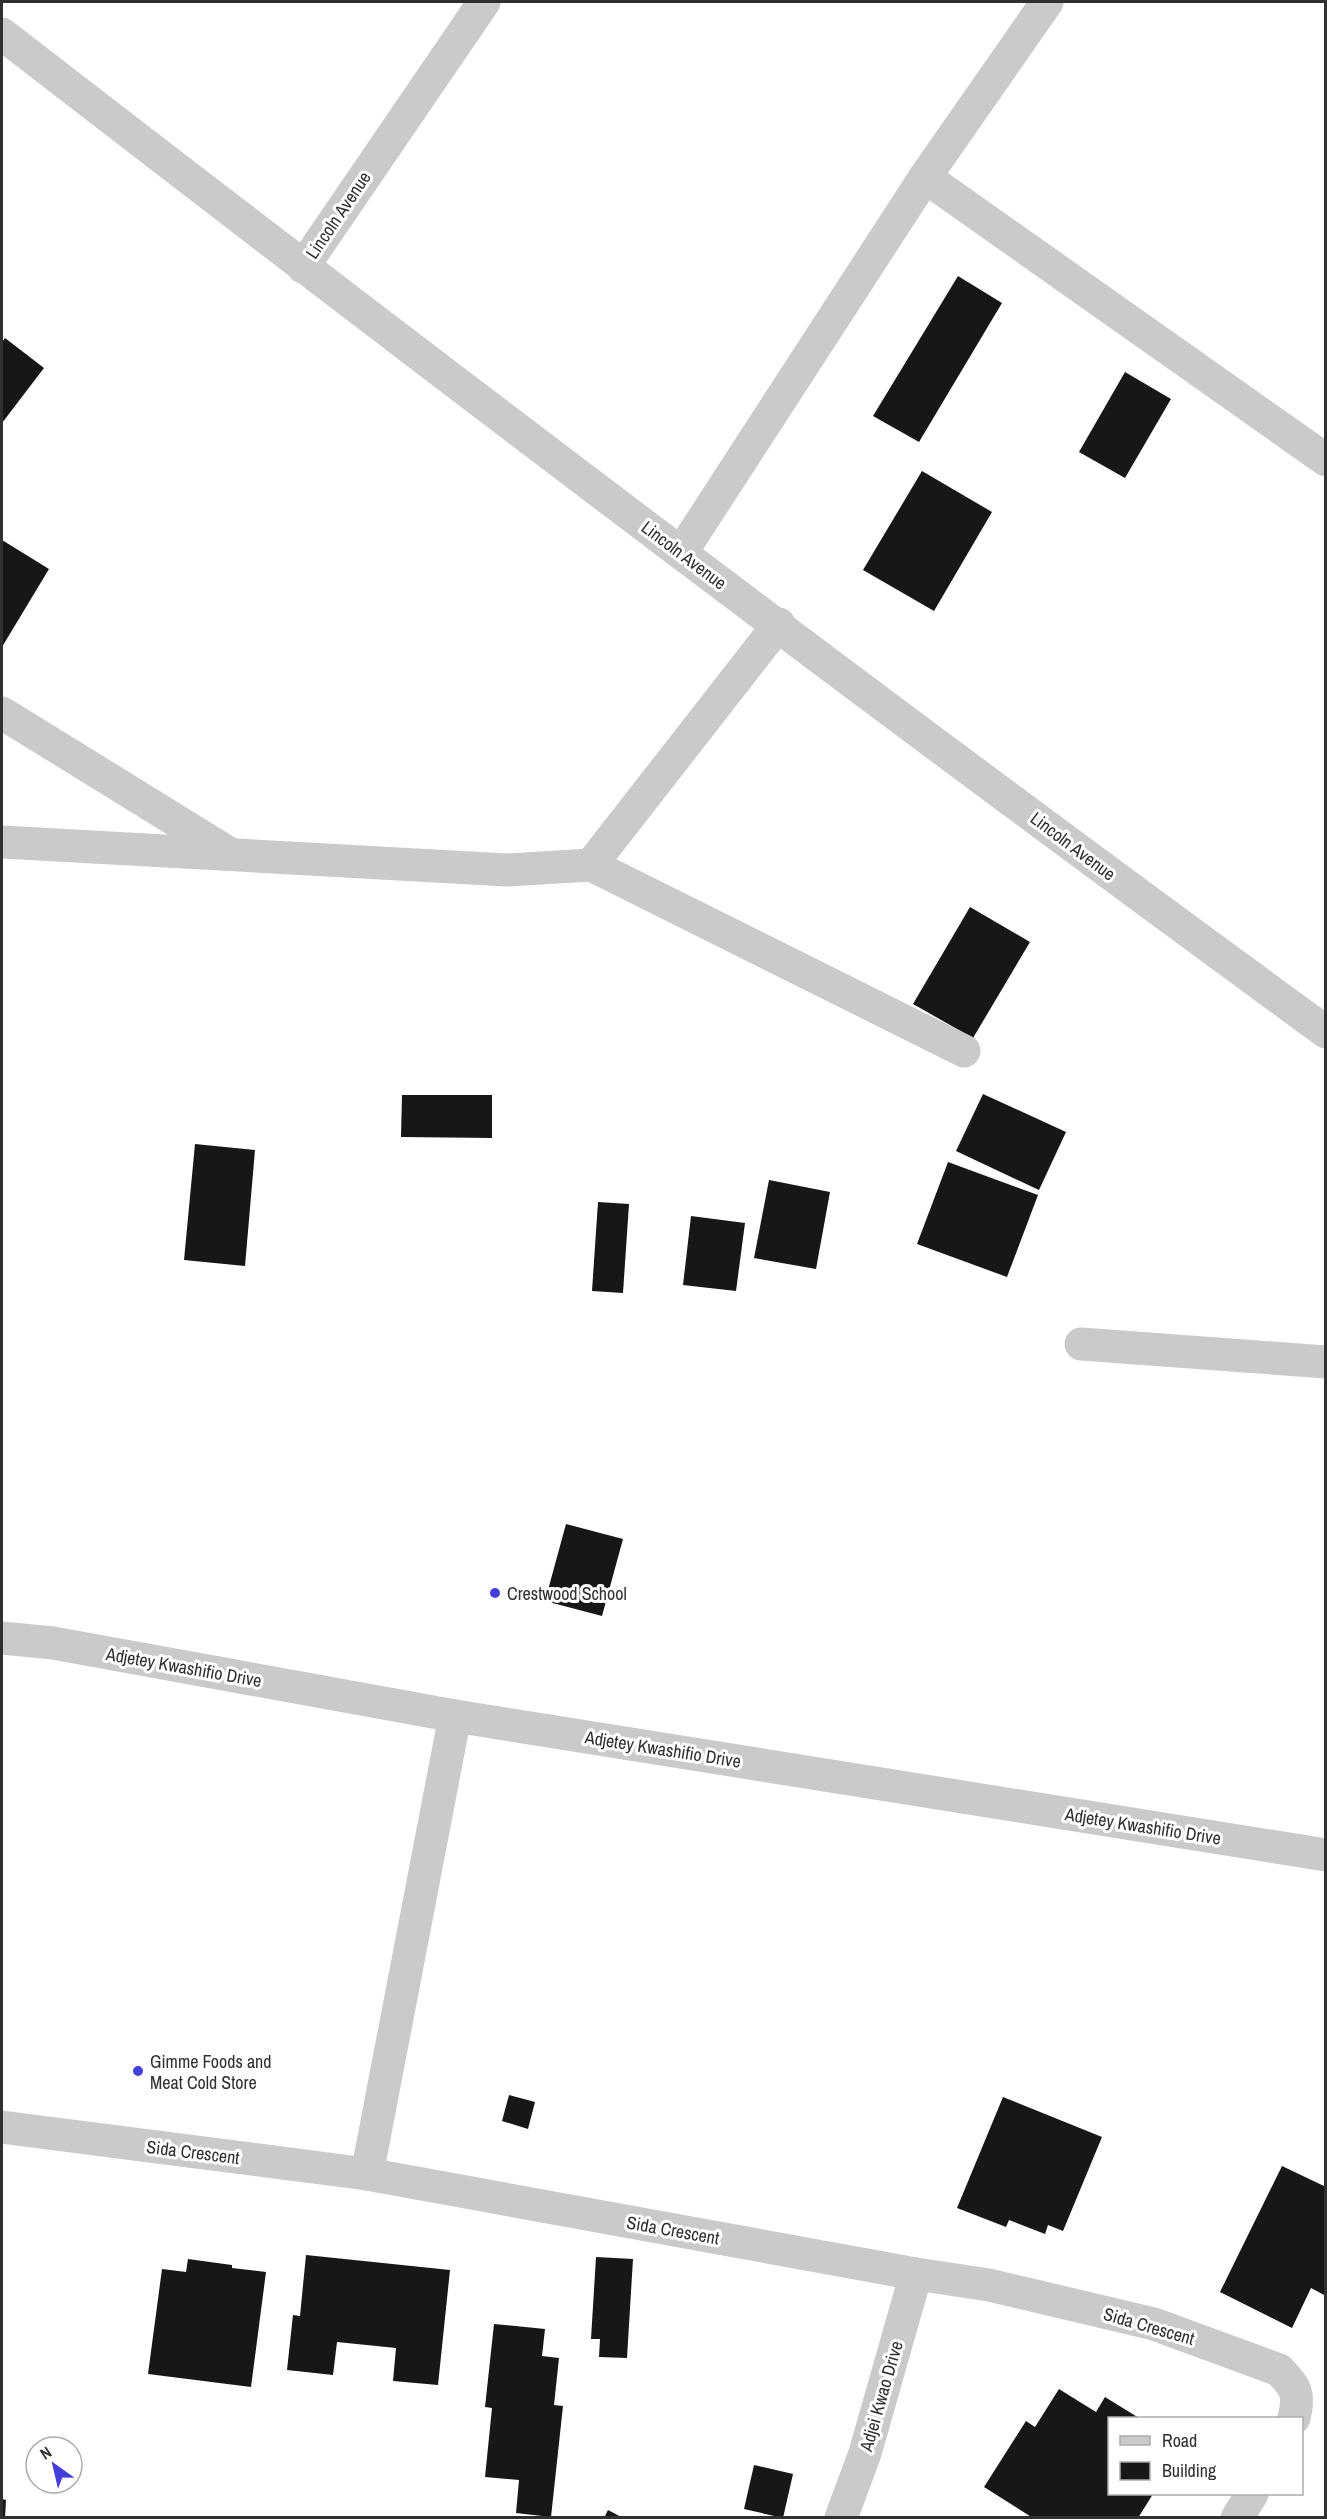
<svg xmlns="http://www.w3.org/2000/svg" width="1327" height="2519" font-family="'Archivo Narrow',sans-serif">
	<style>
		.building { fill: #171717 }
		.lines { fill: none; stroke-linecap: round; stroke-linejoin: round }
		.street { stroke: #cacaca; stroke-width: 33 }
		.poi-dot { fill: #443fda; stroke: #fff; stroke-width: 2 }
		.labels { text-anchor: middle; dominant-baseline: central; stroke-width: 6; stroke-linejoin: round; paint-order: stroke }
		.street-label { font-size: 18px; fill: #303030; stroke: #fff }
		.poi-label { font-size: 18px; fill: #303030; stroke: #fff; text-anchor: start }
	</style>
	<rect width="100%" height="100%" fill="#fff"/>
	<!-- building -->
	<g class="building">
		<path d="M958,276l44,27 -83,139 -46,-26z"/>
		<path d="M5,338l39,30 -42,55v-81z"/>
		<path d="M1125,372l46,27 -46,79 -46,-26z"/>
		<path d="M922,471l70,41 -58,99 -71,-41z"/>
		<path d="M2,540l47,29 -47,78z"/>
		<path d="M970,907l60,35 -57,96 -60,-34z"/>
		<path d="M983,1094l83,38 -27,58 -83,-39z"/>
		<path d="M402,1095h90v43l-91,-1z"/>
		<path d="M195,1144l60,6 -10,116 -61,-6z"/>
		<path d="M948,1162l90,33 -31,82 -90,-33z"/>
		<path d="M769,1180l61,12 -14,77 -62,-11z"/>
		<path d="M598,1202l31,2 -6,89 -31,-2z"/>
		<path d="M691,1216l54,7 -9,68 -53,-6z"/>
		<path d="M566,1524l57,15 -21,77 -57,-15z"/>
		<path d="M509,2095l26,7 -7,27 -26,-8z"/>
		<path d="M1003,2097l99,40 -39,94 -15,-6 -3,9 -36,-14 -3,7 -49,-19z"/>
		<path d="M1282,2166l44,21v109l-15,-8 -19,40 -72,-36z"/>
		<path d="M306,2255l144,15 -12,115 -45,-4 3,-33 -59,-6 -4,33 -46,-5 6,-55 7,1z"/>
		<path d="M596,2257l37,2 -6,99 -28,-1 1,-18h-9z"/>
		<path d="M188,2259l44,6v3l34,4 -15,115 -103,-13 14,-105 24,3z"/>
		<path d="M494,2324l51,5 -3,27 17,2 -5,47 9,1 -12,111 -35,-4 3,-33 -34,-3 7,-69 -7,-1z"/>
		<path d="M1059,2389l37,23 9,-15 34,21h-29v76h43l-15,24h-105l-49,-31 42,-66 9,6z"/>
		<path d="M754,2465l39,9 -10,44 -39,-9z"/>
		<path d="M2,2499l4,1 -1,18h-3z"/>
		<path d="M608,2510l15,8h-19z"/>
	</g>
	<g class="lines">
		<!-- street -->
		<g class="street">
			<path d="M2,34c437,338 877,672 1324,998"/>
			<path d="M925,177l401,283"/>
			<path d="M303,267l181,-265"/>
			<path d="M681,553l244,-376 122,-175"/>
			<path d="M2,713l225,139"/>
			<path d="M2,842l505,28 84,-5 188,-241"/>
			<path d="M591,865l373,186"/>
			<path d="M1081,1344l245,18"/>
			<path d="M2,1638l51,5 402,73 871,139"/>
			<path d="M2,2127l365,47 549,100 73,11 165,39 125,46c17,17 21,24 15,48"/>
			<path d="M367,2174l88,-458"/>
			<path d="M841,2518l24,-65 51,-179"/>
			<path d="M1237,2518l15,-24"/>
		</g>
	</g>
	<!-- markers -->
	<g class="poi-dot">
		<circle cx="495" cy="1593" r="6"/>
		<circle cx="138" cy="2071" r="6"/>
	</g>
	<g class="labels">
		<!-- street labels -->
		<g class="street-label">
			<text transform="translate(338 215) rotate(-56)">Lincoln Avenue</text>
			<text transform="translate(684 555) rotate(37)">Lincoln Avenue</text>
			<text transform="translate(1073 846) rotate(37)">Lincoln Avenue</text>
			<text transform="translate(184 1667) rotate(10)">Adjetey Kwashifio Drive</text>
			<text transform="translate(663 1749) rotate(9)">Adjetey Kwashifio Drive</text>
			<text transform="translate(1143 1826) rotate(9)">Adjetey Kwashifio Drive</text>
			<text transform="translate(193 2152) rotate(7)">Sida Crescent</text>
			<text transform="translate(673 2230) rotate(10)">Sida Crescent</text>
			<text transform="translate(1149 2326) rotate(16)">Sida Crescent</text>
			<text transform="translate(881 2396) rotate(-74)">Adjei Kwao Drive</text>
		</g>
		<!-- poi labels -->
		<g class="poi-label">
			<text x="507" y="1593">Crestwood School</text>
			<text x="150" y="2061">Gimme Foods and<tspan x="150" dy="21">Meat Cold Store</tspan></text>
		</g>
	</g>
	<!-- border -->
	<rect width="1327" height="2519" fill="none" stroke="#303030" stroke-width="6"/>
	<!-- legend -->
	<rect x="1108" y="2417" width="195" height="78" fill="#ffffff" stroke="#acacac" stroke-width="1.5"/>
	<rect x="1120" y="2436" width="30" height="9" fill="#cacaca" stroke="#acacac" stroke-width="1.5"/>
	<text x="1162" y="2447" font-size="18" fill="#303030">Road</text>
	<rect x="1120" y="2462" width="30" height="18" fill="#171717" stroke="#acacac" stroke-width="1.5"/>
	<text x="1162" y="2477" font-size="18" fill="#303030">Building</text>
	<!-- north arrow -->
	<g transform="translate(54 2465) rotate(326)"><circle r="28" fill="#ffffff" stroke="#acacac" stroke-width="1.5"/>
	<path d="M0-4.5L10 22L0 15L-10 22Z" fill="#443fda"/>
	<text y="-9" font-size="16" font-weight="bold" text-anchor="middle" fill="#303030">N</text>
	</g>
</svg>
